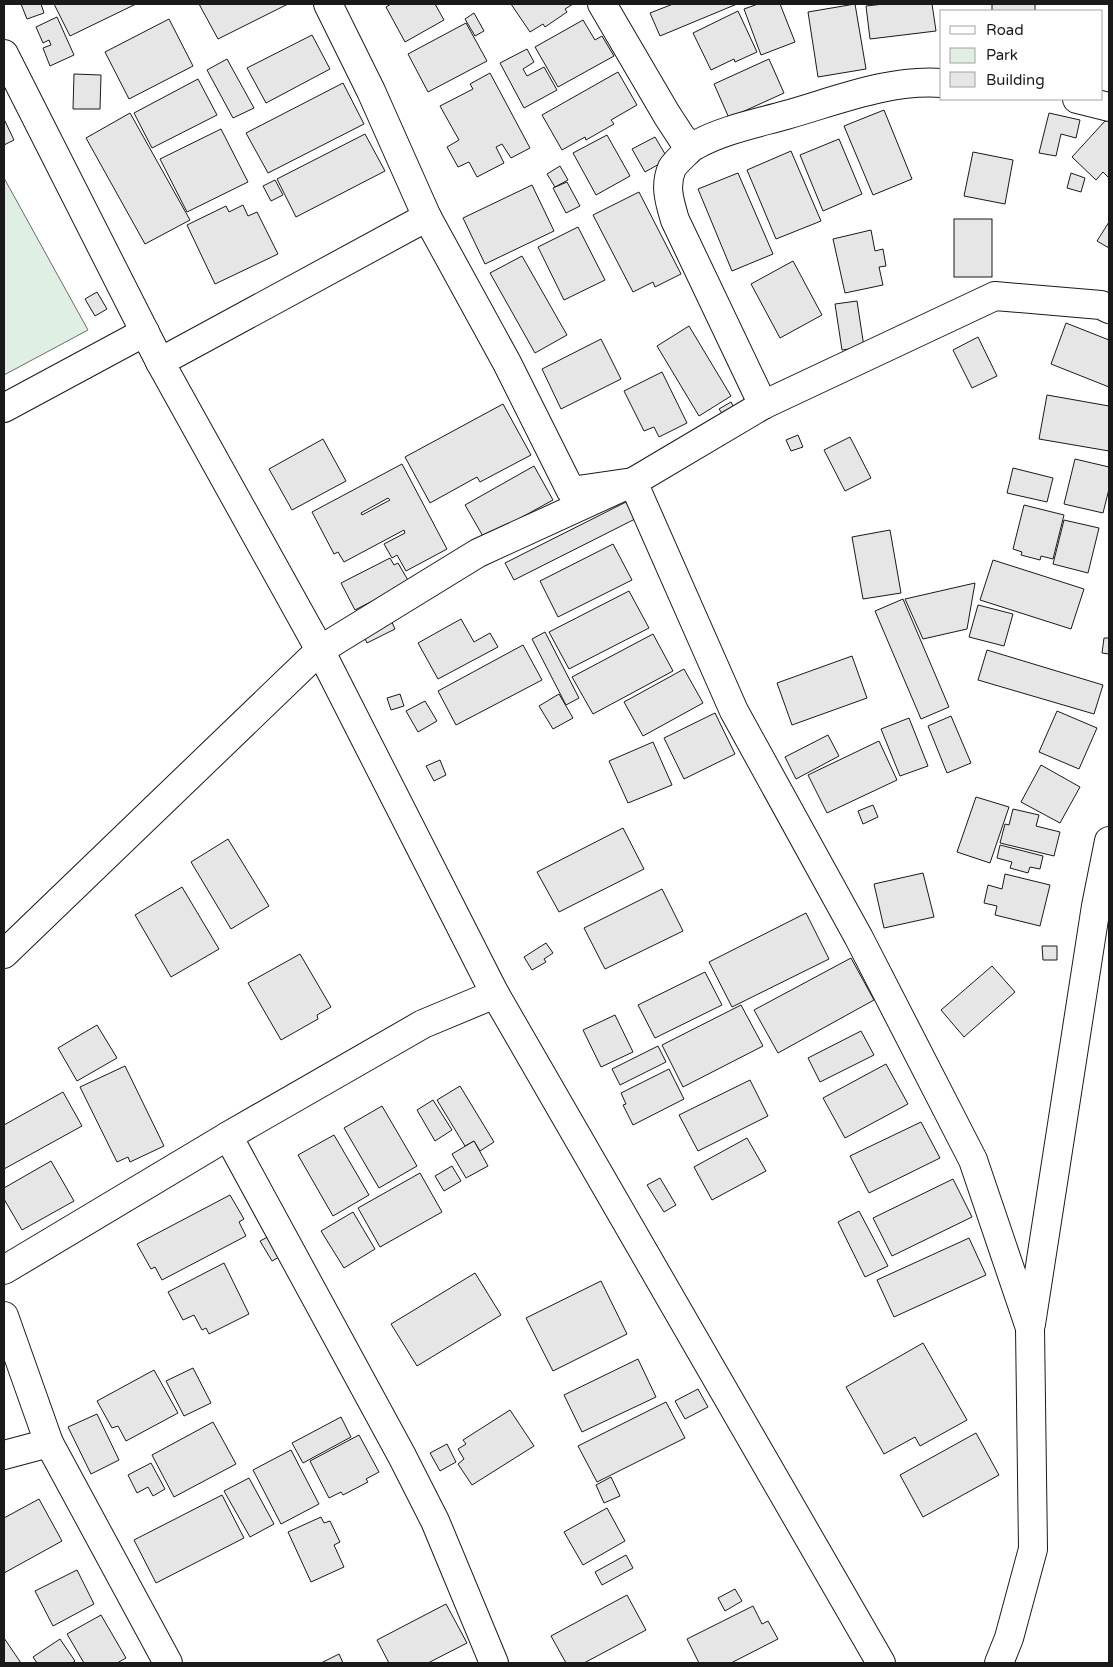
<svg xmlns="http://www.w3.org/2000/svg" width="1113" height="1667" font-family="'Varela Round',sans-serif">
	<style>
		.green { fill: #e0efe3; stroke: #6a6a6a }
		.building { fill: #e6e6e6; stroke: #1a1a1a; fill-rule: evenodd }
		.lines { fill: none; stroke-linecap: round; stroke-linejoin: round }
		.minor-casing { stroke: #1a1a1a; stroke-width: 30 }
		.major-casing { stroke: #1a1a1a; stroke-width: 30 }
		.minor { stroke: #fff; stroke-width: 28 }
		.major { stroke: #fff; stroke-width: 28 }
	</style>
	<rect width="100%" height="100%" fill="#fff"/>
	<!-- green -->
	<path class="green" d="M4,178l84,152 -84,45z"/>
	<!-- building -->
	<g class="building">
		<path d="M21,4h20l3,9 -17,6z"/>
		<path d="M54,4h82l-66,32z"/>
		<path d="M199,4h89l-70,35z"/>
		<path d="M391,4h44l9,16 -39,22 -19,-35z"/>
		<path d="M511,4h62l-8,5 2,3 -22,15 -2,-3 -13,8z"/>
		<path d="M673,4h64l-77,32 -10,-23z"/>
		<path d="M758,4h22l15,38 -34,13 -17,-46z"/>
		<path d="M855,4l11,65 -48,8 -10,-65z"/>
		<path d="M884,4h48l4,27 -66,8 -4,-33z"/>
		<rect x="992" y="4" width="43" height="7"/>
		<path d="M738,11l19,41 -22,10 -1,-3 -23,11 -18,-37z"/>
		<path d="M474,13l10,18 -9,5 -10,-17z"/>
		<path d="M57,17l17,38 -24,11 -7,-18 8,-3 -2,-5 -6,3 -7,-16z"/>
		<path d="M169,19l24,47 -64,33 -24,-47z"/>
		<path d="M583,20l12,20 7,-4 12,20 -56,31 -23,-40z"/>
		<path d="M466,23l21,38 -59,31 -20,-38z"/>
		<path d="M312,35l18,34 -64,34 -19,-35z"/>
		<path d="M527,49l7,13 -11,7 4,7 17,-9 13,23 -33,18 -24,-45z"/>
		<path d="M227,59l27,49 -21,10 -26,-48z"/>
		<path d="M769,59l15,34 -55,25 -15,-34z"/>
		<path d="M618,72l19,33 -26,15 3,4 -28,16 -1,-3 -23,13 -20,-35z"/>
		<path d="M490,73l40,75 -19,10 -9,-14 -6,3 8,16 -27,14 -8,-15 -11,5 -11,-20 12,-7 -19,-34 33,-17 -3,-5z"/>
		<path d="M74,74l27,1 -1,34h-27z"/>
		<path d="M198,79l19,36 -65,33 -18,-35z"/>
		<path d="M343,83l21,41 -96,49 -22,-40z"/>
		<path d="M884,110l28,69 -39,16 -29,-69z"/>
		<path d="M130,113l60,107 -45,24 -59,-106z"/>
		<path d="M1049,113l31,7 -4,18 -15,-4 -5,22 -17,-3z"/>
		<path d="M4,119l10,21 -10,5z"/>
		<path d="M1105,121h4v57l-6,-6 -7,8 -24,-23z"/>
		<path d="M221,129l27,53 -61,30 -27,-53z"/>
		<path d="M365,134l20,37 -89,46 -19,-38z"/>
		<path d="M607,135l23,41 -34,19 -23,-42z"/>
		<path d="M655,137l13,22 -23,13 -13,-23z"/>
		<path d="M839,139l23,55 -39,17 -23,-56z"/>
		<path d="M791,151l30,70 -45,18 -29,-69z"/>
		<path d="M973,152l40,8 -8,44 -41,-8z"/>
		<path d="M560,166l8,14 -13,7 -8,-13z"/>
		<path d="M738,173l35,81 -41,17 -34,-82z"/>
		<path d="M1071,173l14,5 -4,14 -14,-4z"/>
		<path d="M275,180l8,15 -12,6 -8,-15z"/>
		<path d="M567,182l13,24 -14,7 -13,-25z"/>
		<path d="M532,185l22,46 -69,33 -22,-46z"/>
		<path d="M639,192l42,82 -26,13 -2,-5 -20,10 -40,-77z"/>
		<path d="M243,205l5,11 9,-4 21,42 -63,30 -28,-59 39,-19 3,6z"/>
		<rect x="954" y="219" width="38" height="58"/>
		<path d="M1109,222v26l-12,-7z"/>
		<path d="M578,227l27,53 -41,20 -26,-53z"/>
		<path d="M871,230l4,21 8,-2 3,17 -7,1 4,18 -38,8 -12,-54z"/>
		<path d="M522,256l45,79 -32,18 -45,-80z"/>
		<path d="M793,261l29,54 -42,23 -29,-54z"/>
		<path d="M97,292l10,17 -12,7 -10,-17z"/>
		<path d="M857,301l7,46 -22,3 -7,-46z"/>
		<path d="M1066,323l43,17v47l-58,-23z"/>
		<path d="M689,326l42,70 -32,20 -42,-70z"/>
		<path d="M978,337l19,39 -25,12 -19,-38z"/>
		<path d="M601,339l20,40 -60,30 -19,-40z"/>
		<path d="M662,372l25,51 -28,14 -5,-10 -10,4 -20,-40z"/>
		<path d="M1047,395l62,11v45l-70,-12z"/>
		<path d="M731,402l6,11 -11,6 -7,-10z"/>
		<path d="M503,404l28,51 -51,27 -3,-5 -47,26 -25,-46z"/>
		<path d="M798,435l5,12 -12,4 -5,-11z"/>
		<path d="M850,437l21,41 -26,13 -21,-41z"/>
		<path d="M323,439l23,42 -54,29 -23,-41z"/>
		<path d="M1075,459l34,8v22l-6,24 -39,-9z"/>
		<path d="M402,464l45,85 -41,22 -9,-16 -5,3 -8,-14 21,-11 -1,-3 -60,32 -6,-10 -4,2 -22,-42zM388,498l2,2 -28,15 -1,-2z"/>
		<path d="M534,466l19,34 -69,38 -19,-33z"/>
		<path d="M1013,468l40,10 -6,24 -40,-9z"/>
		<path d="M626,502l9,17 -121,61 -9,-17z"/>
		<path d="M1024,505l40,10 -11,44 -12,-3 -1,4 -19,-5 1,-3 -9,-3z"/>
		<path d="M1064,520l35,8 -11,45 -35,-9z"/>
		<path d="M890,530l11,63 -38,6 -11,-62z"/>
		<path d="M613,544l19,36 -74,37 -18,-36z"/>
		<path d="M390,558l4,7 4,-2 11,19 -54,28 -14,-27z"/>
		<path d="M993,560l91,29 -13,40 -91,-29z"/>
		<path d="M975,583l-8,46 -44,10 -18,-40z"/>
		<path d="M629,591l20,37 -80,41 -20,-37z"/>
		<path d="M903,599l46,108 -28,12 -46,-108z"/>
		<path d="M978,605l35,9 -9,32 -35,-9z"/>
		<path d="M390,618l5,11 -28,14 -5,-11z"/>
		<path d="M461,619l13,23 16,-9 8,14 -60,32 -20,-36z"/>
		<path d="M545,632l34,66 -13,7 -34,-66z"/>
		<path d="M653,634l20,37 -80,43 -21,-37z"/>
		<path d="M1104,638h5v16l-7,-1z"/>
		<path d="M523,645l19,35 -86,45 -18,-34z"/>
		<path d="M987,650l116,35 -9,29 -116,-34z"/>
		<path d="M852,656l15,42 -75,27 -15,-42z"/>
		<path d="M684,669l19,34 -60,33 -19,-34z"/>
		<path d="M400,694l4,12 -13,4 -4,-12z"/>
		<path d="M559,694l14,24 -20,11 -14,-23z"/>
		<path d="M425,701l12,20 -19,11 -12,-21z"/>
		<path d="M1057,711l40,17 -18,41 -40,-17z"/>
		<path d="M715,713l20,41 -51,25 -20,-41z"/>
		<path d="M951,716l20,47 -24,10 -19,-47z"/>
		<path d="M909,718l19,48 -28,10 -19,-47z"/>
		<path d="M828,735l11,21 -43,23 -11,-22z"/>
		<path d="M879,741l18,39 -70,33 -19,-38z"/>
		<path d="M653,742l19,43 -44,18 -19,-42z"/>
		<path d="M440,760l6,15 -12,6 -8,-15z"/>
		<path d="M1041,765l39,22 -20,36 -39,-21z"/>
		<path d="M976,797l33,10 -19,56 -33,-11z"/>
		<path d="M873,805l5,12 -15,7 -5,-13z"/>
		<path d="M1013,809l26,6 -3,11 24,6 -6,24 -54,-13 5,-19 4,1z"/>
		<path d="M623,828l21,41 -85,43 -22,-40z"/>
		<path d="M228,839l41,67 -38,23 -40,-67z"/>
		<path d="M1000,845l43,11 -3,13 -10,-2 -2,6 -18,-5 2,-6 -15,-4z"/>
		<path d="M923,873l11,44 -50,11 -10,-44z"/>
		<path d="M1005,874l45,11 -10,41 -45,-11 2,-9 -13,-3 4,-18 14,4z"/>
		<path d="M182,887l37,62 -48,28 -36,-62z"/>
		<path d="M662,889l21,42 -78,38 -21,-41z"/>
		<path d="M806,913l23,46 -97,48 -23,-45z"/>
		<path d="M546,943l7,10 -9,6 2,3 -14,8 -8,-13z"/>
		<path d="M1042,946h15v14h-14z"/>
		<path d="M300,954l31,53 -14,8 1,4 -37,21 -33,-57z"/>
		<path d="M851,958l23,42 -96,53 -24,-43z"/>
		<path d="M992,966l23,26 -51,45 -23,-27z"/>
		<path d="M705,972l17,33 -67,33 -17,-33z"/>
		<path d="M741,1005l22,41 -80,41 -21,-42z"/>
		<path d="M615,1015l18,37 -32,15 -18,-37z"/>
		<path d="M97,1025l20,33 -40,23 -19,-33z"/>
		<path d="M861,1031l13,24 -54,27 -12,-24z"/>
		<path d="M658,1046l8,16 -46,23 -8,-16z"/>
		<path d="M886,1064l22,40 -63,34 -22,-40z"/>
		<path d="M125,1066l39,80 -34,16 -2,-5 -11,5 -37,-75z"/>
		<path d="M669,1069l15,30 -51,26 -10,-20 3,-1 -5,-11z"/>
		<path d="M750,1080l18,36 -70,35 -19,-36z"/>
		<path d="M460,1086l34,56 -14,9 -6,-10 -9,5 -28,-46z"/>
		<path d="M63,1092l19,34 -78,43v-44z"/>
		<path d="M433,1100l19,30 -17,11 -18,-31z"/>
		<path d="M382,1106l35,60 -38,22 -35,-60z"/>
		<path d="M921,1122l19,36 -71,35 -19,-37z"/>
		<path d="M334,1135l35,60 -36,21 -35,-61z"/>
		<path d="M747,1138l19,33 -54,29 -18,-33z"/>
		<path d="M474,1141l14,25 -22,12 -14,-24z"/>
		<path d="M51,1161l23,40 -52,29 -18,-31v-11z"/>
		<path d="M452,1166l9,15 -17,10 -9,-15z"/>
		<path d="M420,1173l22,39 -62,35 -22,-39z"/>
		<path d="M660,1178l16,27 -12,7 -17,-27z"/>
		<path d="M953,1179l19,38 -80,39 -19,-38z"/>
		<path d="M230,1195l14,24 -5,3 7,14 -84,44 -7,-13 -4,2 -14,-25z"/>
		<path d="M859,1211l29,55 -23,11 -27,-55z"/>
		<path d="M353,1212l22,37 -31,19 -23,-37z"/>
		<path d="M277,1232l11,20 -16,9 -12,-20z"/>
		<path d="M969,1238l17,37 -92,42 -17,-37z"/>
		<path d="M224,1263l25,51 -40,20 -3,-6 -4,2 -8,-15 -11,5 -15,-28z"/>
		<path d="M475,1273l26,42 -84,51 -26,-42z"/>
		<path d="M601,1281l26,53 -74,37 -27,-53z"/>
		<path d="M923,1343l44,77 -47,26 -5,-9 -31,17 -38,-67z"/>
		<path d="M638,1359l18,38 -74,35 -18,-37z"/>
		<path d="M193,1368l18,35 -27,13 -18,-35z"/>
		<path d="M154,1370l24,43 -52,28 -8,-15 -6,2 -15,-27z"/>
		<path d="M698,1389l10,18 -23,12 -10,-18z"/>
		<path d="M666,1402l19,36 -88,44 -19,-36z"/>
		<path d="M510,1410l24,36 -62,39 -14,-21 6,-5 -6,-10 8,-5 -3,-4z"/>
		<path d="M97,1414l22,46 -28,14 -23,-47z"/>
		<path d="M341,1417l10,20 -48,26 -11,-20z"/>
		<path d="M213,1422l23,42 -62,33 -22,-42z"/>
		<path d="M976,1433l23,42 -76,42 -23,-42z"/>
		<path d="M359,1435l20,37 -13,7 2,3 -25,13 -2,-3 -12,6 -19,-37z"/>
		<path d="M447,1444l9,18 -16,9 -10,-18z"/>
		<path d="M291,1450l28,54 -38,20 -28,-54z"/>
		<path d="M151,1463l14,26 -12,7 -5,-9 -11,6 -9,-18z"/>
		<path d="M611,1477l9,19 -16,7 -8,-18z"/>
		<path d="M249,1478l25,46 -24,13 -26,-46z"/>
		<path d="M222,1495l22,43 -88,45 -22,-43z"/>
		<path d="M39,1499l23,42 -58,32v-55z"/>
		<path d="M607,1508l18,33 -42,24 -19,-33z"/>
		<path d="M321,1517l3,6 6,-2 10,21 -6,3 10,22 -33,15 -23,-50z"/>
		<path d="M626,1555l7,13 -31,17 -7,-13z"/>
		<path d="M77,1570l17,34 -41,22 -18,-35z"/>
		<path d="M735,1589l7,12 -17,10 -7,-13z"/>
		<path d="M627,1595l19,35 -62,33h-18l-15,-27z"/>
		<path d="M446,1604l21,39 -39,20h-39l-12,-23z"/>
		<path d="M753,1606l9,18 6,-3 10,18 -47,24h-32l-12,-24z"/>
		<path d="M101,1615l25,43 -9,5h-33l-17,-29z"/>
		<path d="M4,1638l17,25h-17z"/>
		<path d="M60,1639l15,22 -3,2h-35l-4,-6z"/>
		<path d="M339,1654l4,9h-22z"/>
	</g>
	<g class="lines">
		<defs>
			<g id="minor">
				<path d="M328,4l43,87 56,126 80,146 64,128 62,-9 101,229 125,227 114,222 57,168 3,221 -24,89 -10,25"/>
				<path d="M602,4l65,111 15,23 6,5 7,2"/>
				<path d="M1077,99l32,8"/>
				<path d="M160,362l267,-145"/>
				<path d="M763,405l-88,-185c-5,-17 -11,-34 -3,-52 3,-5 19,-21 24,-23 26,-15 62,-22 90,-30 50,-14 103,-36 156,-32"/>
				<path d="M4,408l141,-76"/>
				<path d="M4,954l316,-304 158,-97 155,-71 130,-77 232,-109 106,9 8,4"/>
				<path d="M4,1270l224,-134"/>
				<path d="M4,1316l45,127 119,220"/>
				<path d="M1031,1324l65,-418 13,-65"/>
				<path d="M4,1455l45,-12"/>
				<path d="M494,1663l-59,-142 -33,-65 -174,-320 195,-112 72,-30"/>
			</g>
			<path id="major" d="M4,54l156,308 160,288 175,344 386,669"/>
		</defs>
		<!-- minor casing -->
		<use href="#minor" class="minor-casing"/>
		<!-- major casing -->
		<use href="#major" class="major-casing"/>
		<!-- minor -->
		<use href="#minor" class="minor"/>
		<!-- major -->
		<use href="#major" class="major"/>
	</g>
	<!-- border -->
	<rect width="1113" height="1667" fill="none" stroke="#1a1a1a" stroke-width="10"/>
	<!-- legend -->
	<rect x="940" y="10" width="162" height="90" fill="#ffffff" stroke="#a3a3a3"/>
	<rect x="950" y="26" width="25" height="8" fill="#ffffff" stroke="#a3a3a3"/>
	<text x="986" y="35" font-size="15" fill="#1a1a1a">Road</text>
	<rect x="950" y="48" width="25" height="15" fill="#e0efe3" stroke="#a3a3a3"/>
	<text x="986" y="60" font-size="15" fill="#1a1a1a">Park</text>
	<rect x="950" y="72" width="25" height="15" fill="#e6e6e6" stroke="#a3a3a3"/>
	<text x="986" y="85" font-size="15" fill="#1a1a1a">Building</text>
</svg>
